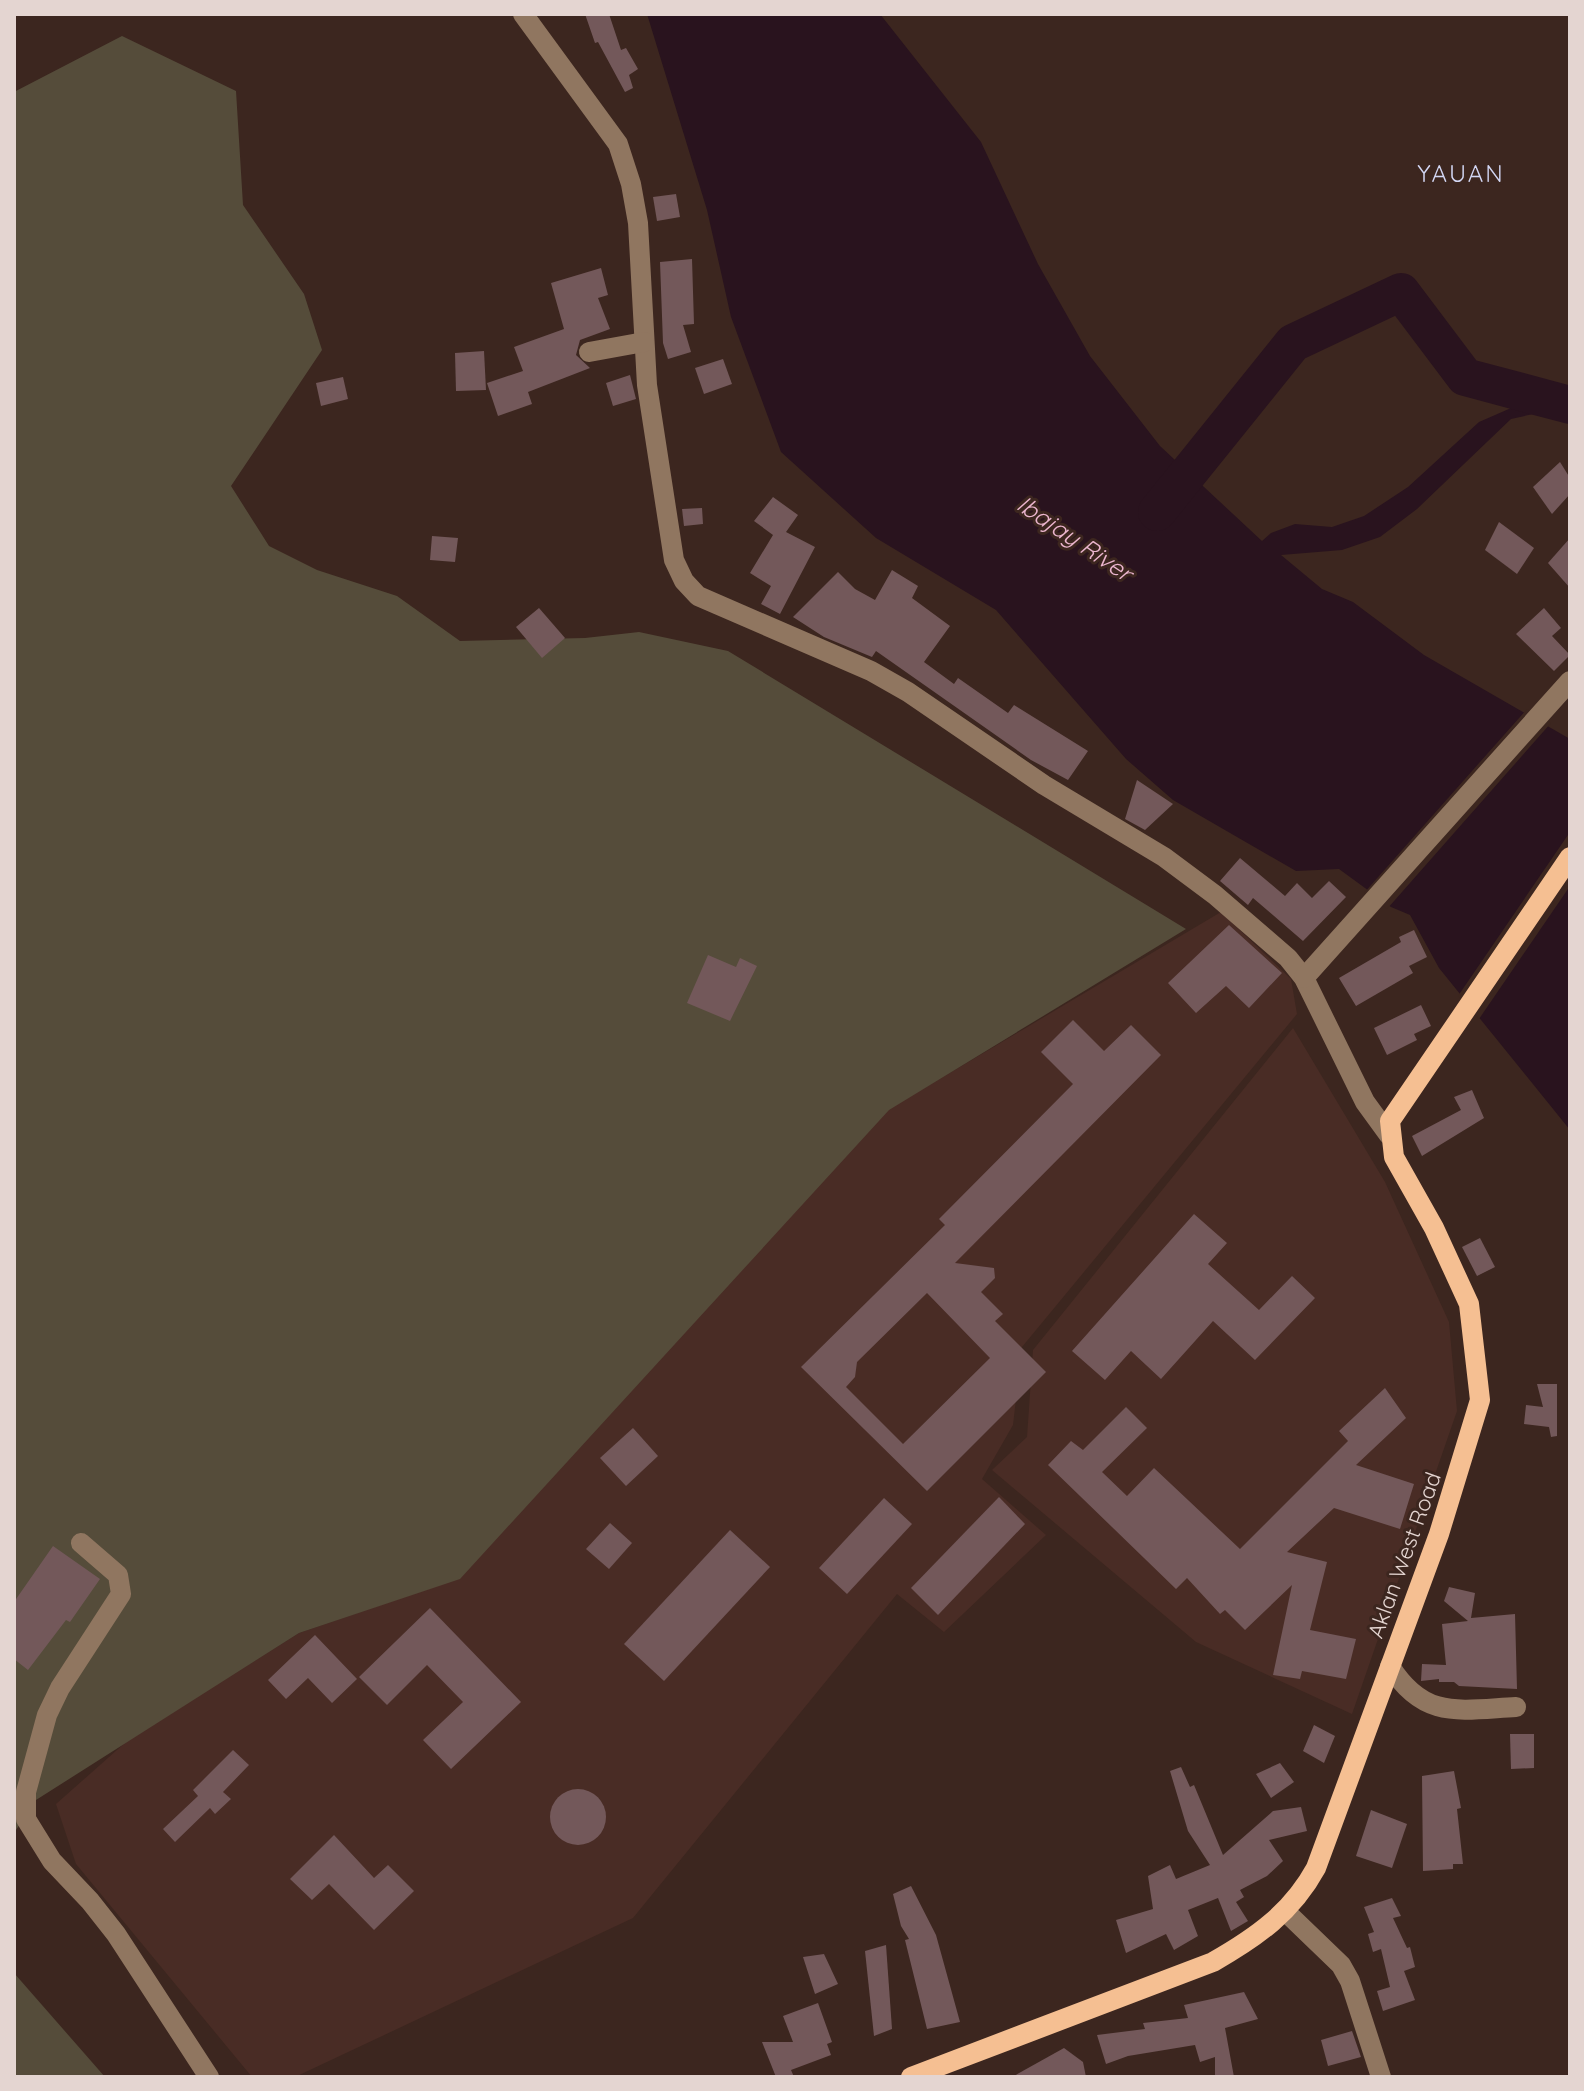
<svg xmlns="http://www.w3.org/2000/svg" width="1584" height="2091" font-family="Quicksand,sans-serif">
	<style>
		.built { fill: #492c25 }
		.green { fill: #554c3a }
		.water { fill: #29131e }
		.pier { fill: #3c261f }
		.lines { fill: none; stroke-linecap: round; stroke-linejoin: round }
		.river { stroke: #29131e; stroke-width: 38 }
		.building { fill: #73585a; fill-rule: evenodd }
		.minor { stroke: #907660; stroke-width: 20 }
		.major { stroke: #f5bf92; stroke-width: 20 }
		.labels { text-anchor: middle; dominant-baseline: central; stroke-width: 6; stroke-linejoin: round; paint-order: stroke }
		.street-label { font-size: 22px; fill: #e4d5d1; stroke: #3c261f }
		.neighbourhood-label { font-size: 24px; letter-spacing: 2px; fill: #d3d7f4; stroke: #3c261f }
		.water-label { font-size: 24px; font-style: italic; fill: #ebb5ce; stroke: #3c261f }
	</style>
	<rect width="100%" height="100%" fill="#3c261f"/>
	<!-- built -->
	<g class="built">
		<path d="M1221,912l70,67 6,35 -275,333 -9,78 -31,54 64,56 -102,97 -47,-38 -264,324 -338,159h-43l-176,-213 -20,-60 70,-62 173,-109 161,-55 429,-469z"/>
		<path d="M1293,1028l92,154 64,140 8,89 -105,303 -156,-72 -204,-172 35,-33 6,-87z"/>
	</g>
	<!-- green -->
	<g class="green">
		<path d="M122,36l114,55 7,114 61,89 18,56 -91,136 38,60 48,24 80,26 63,45 125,-3 54,-6 89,19 458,278 -297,181 -429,469 -161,54 -263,167 -22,33v-1741z"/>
		<path d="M14,1973l91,104h-91z"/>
	</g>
	<!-- water -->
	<path class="water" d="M647,14h233l101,128 57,122 52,92 70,90 102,95 9,-8 24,-9 37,3 32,-11 44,-29 71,-65 71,-31 20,4v21l-19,-6 -40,9 -94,90 -37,28 -38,13 -61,5 41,34 31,13 71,53 146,84v391l-131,-162 -29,-53 -19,-8 -52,-38 -43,2 -123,-71 -47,-41 -130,-149 -120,-72 -95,-86 -50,-135 -24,-107z"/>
	<!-- pier -->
	<g class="pier">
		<path d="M1527,709l24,14 -164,186 -23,-16z"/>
		<path d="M1570,832v54l-91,133 -21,-23z"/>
	</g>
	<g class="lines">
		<!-- river -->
		<path class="river" d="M1157,512l136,-169 108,-51 64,85 105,28"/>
	</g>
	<!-- building -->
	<g class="building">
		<path d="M585,14h24l12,36 5,-2 12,21 -9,6 4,13 -8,4 -27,-50 -3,1z"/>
		<path d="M676,194l4,23 -23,4 -4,-24z"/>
		<path d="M692,259l2,65 -11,1 8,27 -23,7 -5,-16 -3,-81z"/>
		<path d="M601,268l7,27 -10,3 12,31 -30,11 -4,15 14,13 -62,24 4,12 -34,12 -11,-33 36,-12 -9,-24 50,-18 -13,-46z"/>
		<path d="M484,351l2,39 -30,1 -1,-38z"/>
		<path d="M723,359l9,25 -28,10 -9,-26z"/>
		<path d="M630,375l6,24 -23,7 -7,-23z"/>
		<path d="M343,377l5,22 -27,7 -5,-23z"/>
		<path d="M1560,462l10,16v16l-18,20 -19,-27z"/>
		<path d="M773,497l25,18 -12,17 29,15 -35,67 -19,-10 10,-18 -21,-13 23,-38 -19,-14z"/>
		<path d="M702,508l1,16 -19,2 -2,-17z"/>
		<path d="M1499,522l35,26 -17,26 -32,-24z"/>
		<path d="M432,536l26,2 -3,24 -25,-2z"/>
		<path d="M1570,538v50l-22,-25z"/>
		<path d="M892,570l26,16 -6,12 38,28 -26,36 30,22 4,-6 50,35 6,-8 74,46 -20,29 -37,-20 -155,-109 -4,6 -48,-20 -31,-20 45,-45 17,17 20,11z"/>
		<path d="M539,608l26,30 -23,20 -26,-31z"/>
		<path d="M1544,608l17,20 -9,8 18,19 -16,16 -38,-37z"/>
		<path d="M1137,780l36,24 -28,26 -20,-11z"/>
		<path d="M1240,858l45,38 12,-13 15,15 17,-17 17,16 -43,44 -50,-43 -5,7 -28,-24z"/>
		<path d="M1229,925l53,48 -33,35 -23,-22 -30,27 -28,-30z"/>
		<path d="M1414,930l13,27 -18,9 4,7 -57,33 -17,-28 62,-36 -2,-5z"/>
		<path d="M708,955l28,12 4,-9 17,8 -27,55 -43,-18z"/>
		<path d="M1421,1005l10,21 -17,8 3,6 -30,15 -13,-27z"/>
		<path d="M1073,1020l31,31 27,-26 30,30 -206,208 39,5 1,10 -14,14 22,22 -8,7 51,51 -119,119 -126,-124 144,-142 -6,-6 134,-135 -32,-32zM927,1293l63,65 -87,86 -57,-57 9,-10 2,-15z"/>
		<path d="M1472,1090l12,28 -62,38 -10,-20 49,-26 -7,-13z"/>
		<path d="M1194,1214l33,29 -19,21 51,46 33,-34 23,22 -60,62 -42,-39 -52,58 -30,-28 -26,29 -33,-29z"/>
		<path d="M1480,1238l15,29 -18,9 -15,-29z"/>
		<path d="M1537,1384h20v52l-6,1 -2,-10 -25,-3 2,-19 17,2z"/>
		<path d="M1385,1388l21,30 -50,47 58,19 -14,45 -66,-21 -47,44 40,10 -17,68 46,9 -10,40 -44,-8 -2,8 -27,-4 19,-90 -47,45 -20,-20 -5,4 -33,-36 -11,11 -128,-124 23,-24 12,9 43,-43 21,21 -45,44 25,24 27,-28 86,81 108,-108 -9,-10z"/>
		<path d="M633,1428l25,28 -32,30 -26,-28z"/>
		<path d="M999,1497l26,27 -87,91 -27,-27z"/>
		<path d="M884,1498l28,26 -65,70 -28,-26z"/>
		<path d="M610,1523l22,20 -23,26 -23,-20z"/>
		<path d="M730,1530l40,37 -106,114 -40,-37z"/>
		<path d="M53,1546l47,33 -30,43 -4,-2 -38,50 -14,-11v-57z"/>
		<path d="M1449,1587l26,6 -4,25 44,-4 2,75 -58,-3 -5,-4h-15v-3l-18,2 1,-17 24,1 -4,-41 26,-3 -24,-20z"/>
		<path d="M430,1608l91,94 -70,67 -28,-29 40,-38 -36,-37 -40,40 -28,-28z"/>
		<path d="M315,1635l42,44 -25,24 -24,-25 -22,21 -18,-19z"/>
		<path d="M1314,1725l21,11 -11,27 -21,-12z"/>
		<path d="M1510,1734h24v34l-23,1z"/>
		<path d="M233,1750l16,15 -26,27 8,7 -16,15 -5,-6 -35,34 -12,-13 35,-33 -5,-6z"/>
		<path d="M1280,1763l14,19 -23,16 -15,-24z"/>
		<path d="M1181,1767l9,20 4,-2 29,70 50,-44 28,-4 6,24 -38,9 14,21 -16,15 -27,14 4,7 -8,5 12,19 -17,10 -13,-33 -30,12 10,26 -24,14 -8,-16 -40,19 -10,-33 37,-11 -5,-33 22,-11 6,14 34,-14 -22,-34 -18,-60z"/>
		<path d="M1454,1771l7,37 -4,1 6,55h-10v5l-30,2 -1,-95z"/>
		<circle cx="578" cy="1817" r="28"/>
		<path d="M1371,1810l36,14 -15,44 -36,-12z"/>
		<path d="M334,1835l40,43 14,-13 26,26 -40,39 -45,-46 -17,16 -22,-21z"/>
		<path d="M911,1886l25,49 24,87 -33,7 -22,-89 4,-1 -8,-13 -8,-32z"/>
		<path d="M1392,1898l9,18 -8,2 14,30 3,-1 5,20 -11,4 11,29 -32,11 -6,-20 13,-4 -9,-38 -8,3 -5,-18 6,-2 -10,-25z"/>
		<path d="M886,1945l6,84 -18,7 -9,-85z"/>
		<path d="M824,1954l14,30 -23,10 -12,-37z"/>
		<path d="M1244,1992l14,27 -33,9 9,49h-19v-20l-15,5 -5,-17 -67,11 -22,8 -9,-29 48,-6 -2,-6 45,-5 -4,-13z"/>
		<path d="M818,2003l14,39 -5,2 4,11 -40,15 3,7h-18l-14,-35h31l-10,-26z"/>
		<path d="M1352,2031l9,26 -33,9 -7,-26z"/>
		<path d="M1064,2048l19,14 3,15h-74z"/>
	</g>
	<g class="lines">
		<!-- minor -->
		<g class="minor">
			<path d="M523,14l95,130 13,40 7,39 9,162 27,175 10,21 14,15 173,75 37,21 136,93 120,72 51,38 73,63 16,20 61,124 24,33"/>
			<path d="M589,352l55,-10"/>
			<path d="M1304,978l266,-297"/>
			<path d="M81,1543l37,32 3,19 -61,94 -13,27 -21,77v27l26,42 38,40 26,33 93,143"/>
			<path d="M1390,1666c34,54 69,44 126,41"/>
			<path d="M1286,1912l55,53 9,16 31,96"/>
		</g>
		<!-- major -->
		<path class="major" d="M911,2077l302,-115c44,-25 79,-50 103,-94l123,-334 41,-134 -11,-96 -35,-76 -40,-71 -4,-36 180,-264"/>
	</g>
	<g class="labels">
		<!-- street labels -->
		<g class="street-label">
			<text transform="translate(1404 1555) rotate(-70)">Aklan West Road</text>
		</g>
		<!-- neighbourhood labels -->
		<g class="neighbourhood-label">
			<text x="1461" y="173">YAUAN</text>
		</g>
		<!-- water labels -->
		<g class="water-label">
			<text transform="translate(1075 538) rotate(34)">Ibajay River</text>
		</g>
	</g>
	<!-- border -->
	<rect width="1584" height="2091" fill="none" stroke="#e4d5d1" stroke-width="32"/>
</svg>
